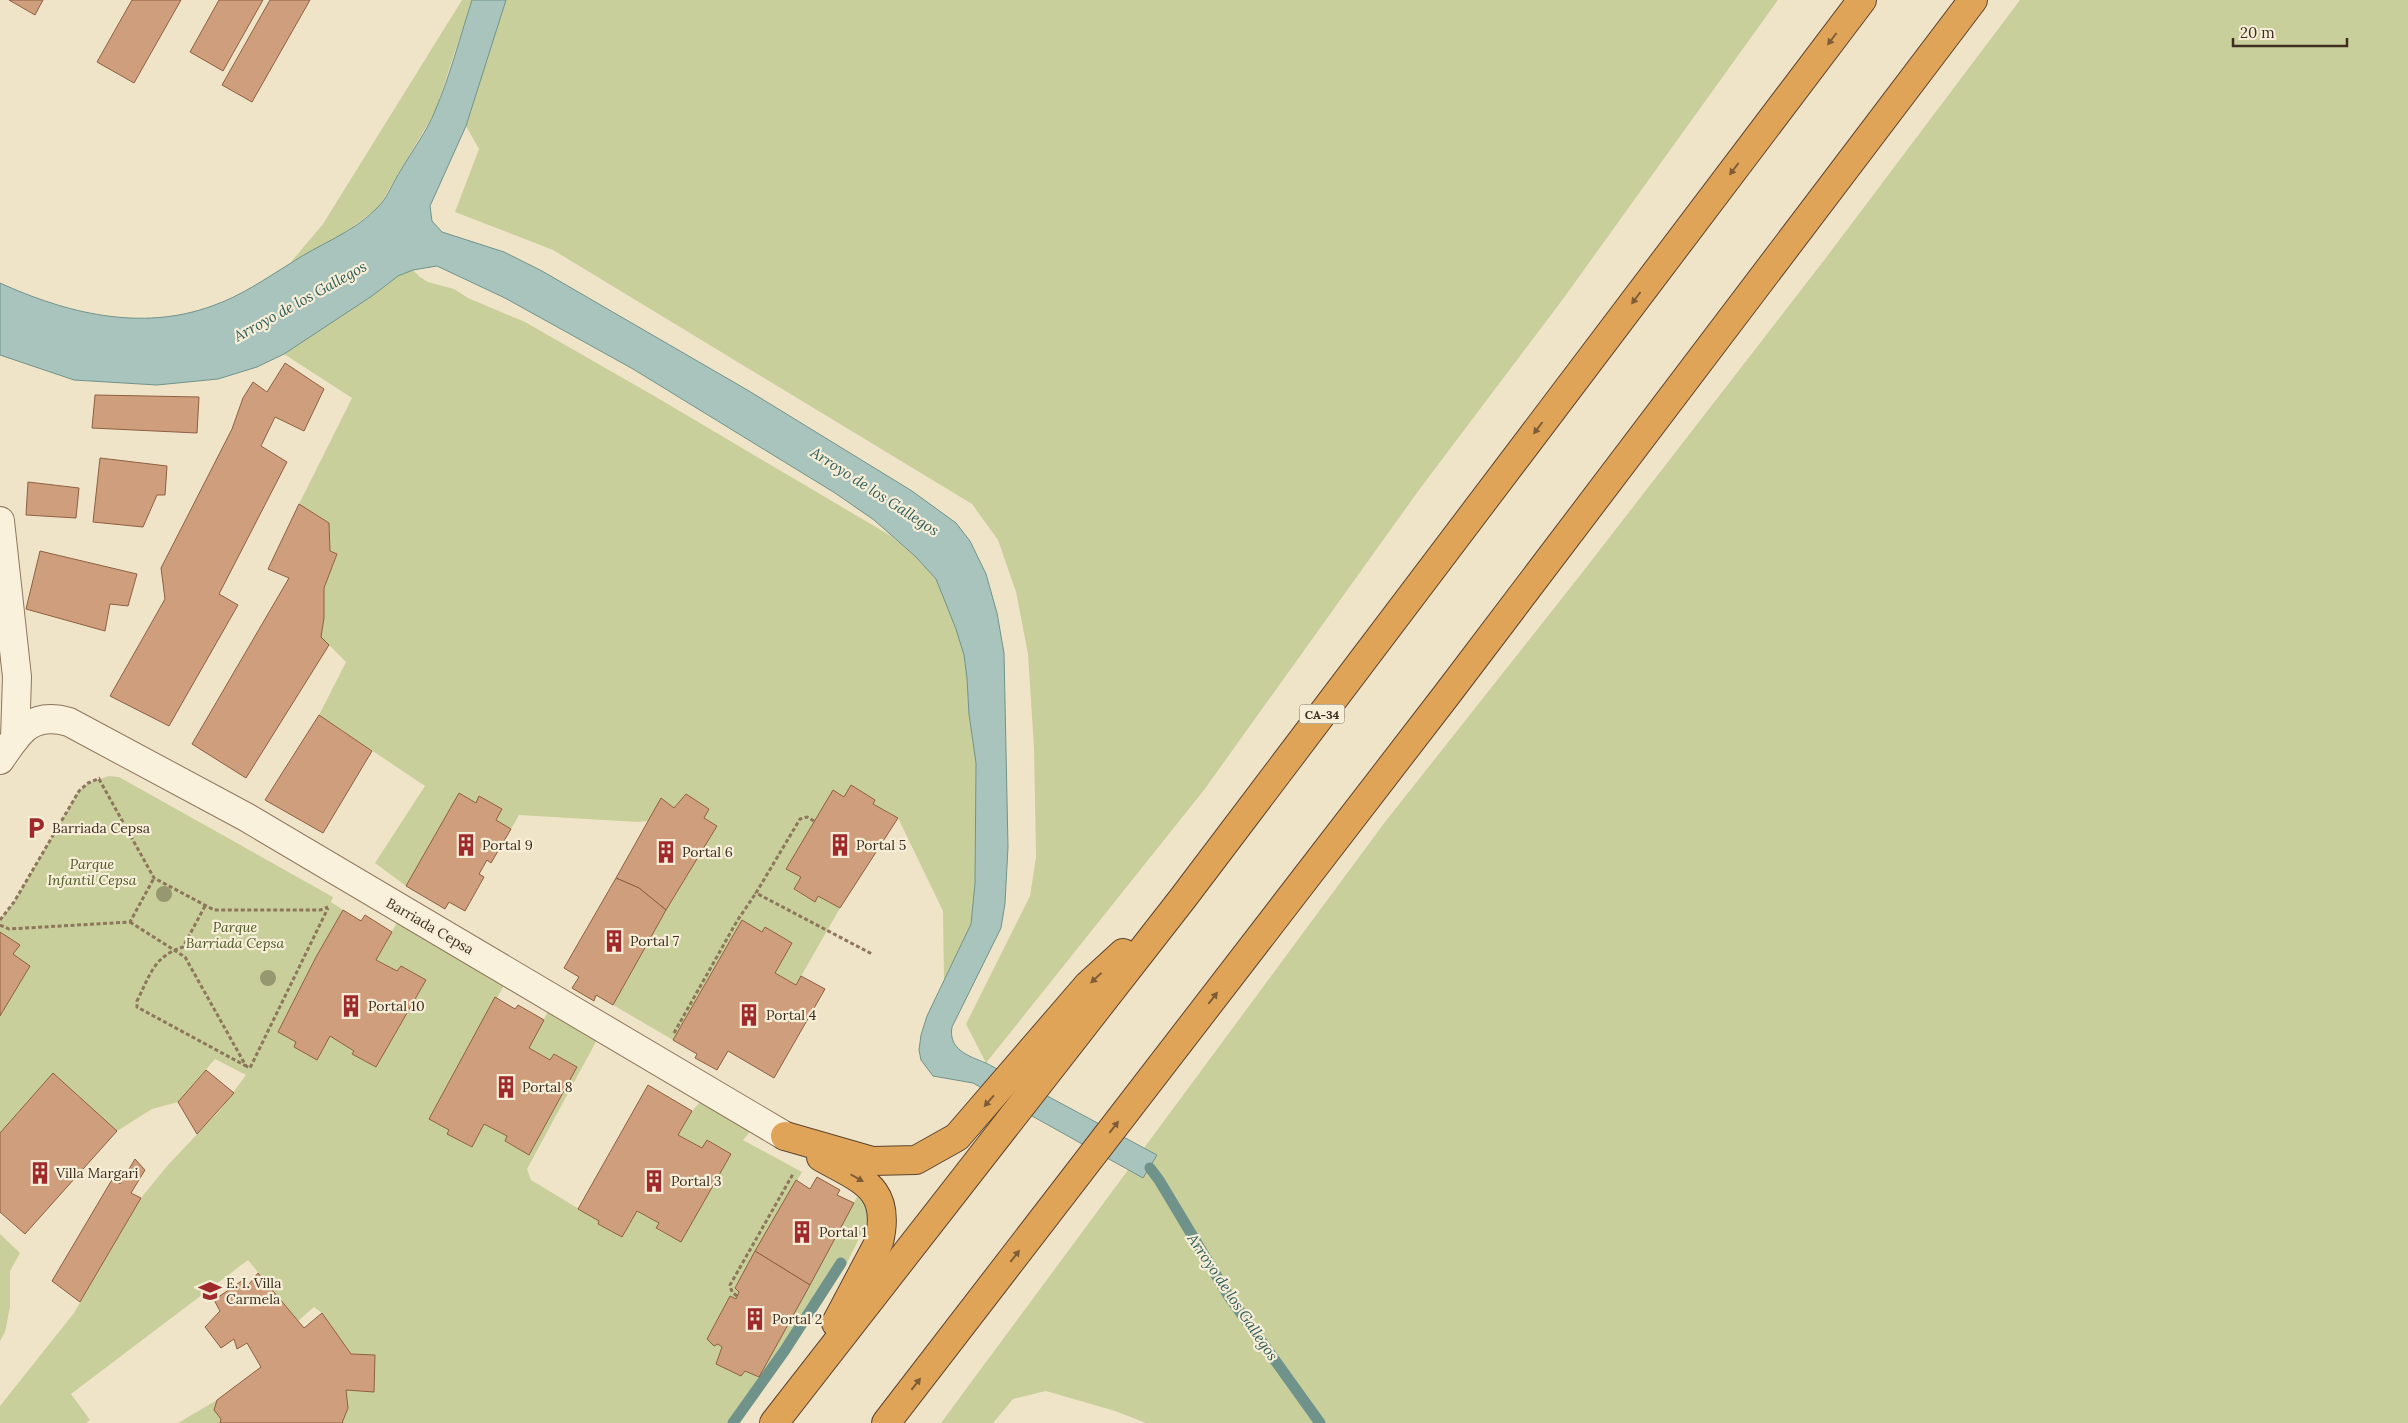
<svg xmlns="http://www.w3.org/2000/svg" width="2408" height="1423" font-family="Lora,serif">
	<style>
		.green { fill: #c9cf9b }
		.water { fill: #a9c4bc; stroke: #6f938a }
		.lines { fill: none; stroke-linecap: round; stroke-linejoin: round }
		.stream { stroke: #6f938a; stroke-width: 11 }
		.building { fill: #cf9f7d; stroke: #8d5f41 }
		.minor-casing { stroke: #8d765c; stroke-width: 30 }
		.highway-casing { stroke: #5b4430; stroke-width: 30 }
		.path { stroke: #8d765c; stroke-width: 3; stroke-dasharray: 4 2.5; stroke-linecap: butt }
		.minor { stroke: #faf1dc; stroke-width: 28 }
		.highway { stroke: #e0a458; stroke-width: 28 }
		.tree { fill: #96986f }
		.oneway { fill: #7e5d36 }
		.labels { text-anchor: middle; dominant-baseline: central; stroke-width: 4.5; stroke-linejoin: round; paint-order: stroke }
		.shield { fill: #f7eed8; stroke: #756857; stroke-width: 1 }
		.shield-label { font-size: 12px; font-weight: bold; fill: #3d2e20 }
		.poi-label { font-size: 14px; fill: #3d2e20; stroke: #f7eed8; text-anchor: start }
		.park-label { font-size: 14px; font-style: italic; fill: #4d5a26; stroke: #f7eed8 }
		.street-label { font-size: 14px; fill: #3d2e20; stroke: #f7eed8 }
		.water-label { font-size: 15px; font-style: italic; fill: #2f5d5a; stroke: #f7eed8 }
	</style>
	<rect width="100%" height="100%" fill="#f0e4c8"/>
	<!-- green -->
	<g class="green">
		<path d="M462,0h10l-37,112 -57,96 -38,28 -49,26 32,-38z"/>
		<path d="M506,0h1272l-215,299 -144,191 -215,300 -218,273 -20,-39 64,-128 6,-39 -2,-109 -6,-94 -12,-62 -18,-52 -26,-36 -419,-254 -98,-38 24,-63 -13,-23z"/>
		<path d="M2020,0h388v1423h-1262l-31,-12 -69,-20 -33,8 -20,24h-52l187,-253 15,8 14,-23 -13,-7 241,-326 200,-253 240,-310z"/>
		<path d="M413,270l7,7 8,5 26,7 14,9 57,24 131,75 235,139 25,21 20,22 20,50 8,26 3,23 2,36 7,49 -1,120 -4,41 -27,56 -1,-69 -45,-93 -25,-14 1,-4 -23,-14 -7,11 -11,-6 -47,78 15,8 -7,13 20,12 4,-6 22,12 -44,77 -21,-12 17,-30 -27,-16 -3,5 -20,-12 -69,120 -60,-35 50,-90 54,-89 -13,-8 4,-10 -21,-13 -13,13 -13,-9 -13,22 -10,1 -119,-7 -8,14 -15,-9 6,-11 -23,-13 -3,7 -16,-9 -54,92 -31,-23 50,-77 -106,-71 27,-53 -25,-25 3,-19v-30l13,-33 -7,-4 -1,-28 -30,-19 53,-106 -68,-44 88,-58 26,-20z"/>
		<path d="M109,776l10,1 214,120 -2,5 12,8 -27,47 -38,75 18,10 -2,5 23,13 13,-24 24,15 -2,3 24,13 50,-87 -25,-14 -4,5 -21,-11 28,-50 107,63 -82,146 20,11 -2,4 24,13 13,-23 23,12 -2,6 24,12 48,-87 -23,-13 -4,6 -21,-12 26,-50 49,29 -77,142 4,11 68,41 -1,3 24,13 15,-26 22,12 -3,6 25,13 49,-88 -23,-14 -5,8 -24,-13 14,-24 11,-12 2,5 45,28 -7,8 59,32 -67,116 4,4 -3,7 -6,-3 -23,43 7,7 4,-2 4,3 -6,17 29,7 14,6 99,-182 7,3 5,18 -25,51 -24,38 -84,118h-395l6,-15 -2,-18 28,2 1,-37 -24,-1 -29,-41 -8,-6 -16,14 -50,-61 -177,134 19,26 -4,3h-86v-17l74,-93 67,-115 27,-33 52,-55 26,-35 -31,-16 -37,43 -26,7 -35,22 -64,-57 -53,59v-117l30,-50 -17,-12 7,-9 -20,-13v-12l14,-18 65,-111 9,-8z"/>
		<path d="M0,1234l20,19 -10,18v36l-5,25 -5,9z"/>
		<path d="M217,1400l-3,10 7,9 -1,4h-42z"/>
	</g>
	<!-- water -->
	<path class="water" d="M472,0h34l-40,126 -36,80 2,15 10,11 62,20 38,19 207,120 163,100 44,32 14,18 16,33 11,39 7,40 4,194 -3,56 -4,25 -49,99c-4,22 16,29 34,36l171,92 -14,23 -170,-95 -40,-7 -12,-16 -2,-10 2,-15 6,-19 44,-92 4,-41 1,-120 -7,-49 -2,-36 -3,-23 -8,-26 -20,-50 -20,-22 -42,-37 -39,-27 -202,-124 -128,-71 -68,-32 -24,4 -15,6 -26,20 -88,58 -27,13 -39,12 -61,6 -83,-5 -74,-25v-72c66,30 141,49 212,23 29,-10 53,-27 79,-43 28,-19 62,-30 86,-55 10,-9 16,-26 24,-38 11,-19 26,-39 34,-59 15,-35 25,-74 37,-111z"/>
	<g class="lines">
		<!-- stream -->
		<g class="stream">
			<path d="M1150,1168l9,12 69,115 92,128"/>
			<path d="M733,1423l52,-73 56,-87"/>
		</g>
	</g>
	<!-- building -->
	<g class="building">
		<path d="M9,0h34l-8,15z"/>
		<path d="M132,0h49l-47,83 -37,-21z"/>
		<path d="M219,0h44l-40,71 -33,-19z"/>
		<path d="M270,0h40l-58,102 -30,-17z"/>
		<path d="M285,363l39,26 -20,42 -29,-14 -14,29 26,16 -68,132 19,11 -69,121 -59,-30 55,-97 -4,-31 71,-139 11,-31 10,-16 14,10z"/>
		<path d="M95,395l104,2 -2,36 -105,-5z"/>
		<path d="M100,458l67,8 -2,29h-8l-14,32 -50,-5z"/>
		<path d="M28,482l51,6 -3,30 -50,-3z"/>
		<path d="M299,504l30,19 1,28 7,3 -13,34v30l-3,19 8,8 -83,133 -54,-34 97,-166 -21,-9z"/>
		<path d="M40,551l97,23 -9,32 -18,-2 -5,27 -79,-22z"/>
		<path d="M319,715l53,36 -49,82 -58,-33z"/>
		<path d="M851,785l24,15 -2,4 25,14 -58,90 -22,-12 -3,6 -21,-13 7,-12 -15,-8 47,-79 11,7z"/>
		<path d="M459,793l17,10 3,-7 23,13 -6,11 15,9 -20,34 -4,-3 -8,14 5,3 -19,34 -16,-9 -4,7 -39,-23z"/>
		<path d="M686,794l23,15 -5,9 13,8 -51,84 -27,-22 -23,-10 45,-80 13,10z"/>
		<path d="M616,878l23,10 27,22 -53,95 -17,-10 -2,6 -22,-13 7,-11 -15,-9z"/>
		<path d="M343,910l18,11 4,-6 27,17 -16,28 21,11 4,-5 25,14 -50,87 -24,-13 2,-3 -24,-15 -13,24 -23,-13 2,-5 -18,-10 38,-75z"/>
		<path d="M742,920l20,12 3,-5 27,16 -17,30 21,12 5,-9 24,13 -51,89 -46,-27 -11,19 -22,-12 2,-4 -24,-14z"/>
		<path d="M0,932l20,13 -7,9 17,12 -30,50z"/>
		<path d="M495,997l20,12 3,-4 26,15 -15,28 21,12 4,-6 23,13 -48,88 -24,-14 2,-5 -23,-12 -12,23 -25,-13 2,-4 -20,-11z"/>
		<path d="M206,1070l28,23 -37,41 -19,-32z"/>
		<path d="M53,1073l64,58 -92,103 -25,-22v-79z"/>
		<path d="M648,1085l44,26 -14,24 24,13 5,-8 24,14 -50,88 -25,-14 3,-5 -22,-12 -15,26 -24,-13 1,-3 -21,-12z"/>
		<path d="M135,1159l10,11 -14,23 10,5 -61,104 -28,-21 61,-103 7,6z"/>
		<path d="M817,1177l23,13 -3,5 17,8 -44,82 -55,-34 41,-71 14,9z"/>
		<path d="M755,1251l55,34 -51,92 -14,-6 -4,5 -25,-12 6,-17 -4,-3 -4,2 -7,-7 23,-43 6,3 3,-7 -4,-4z"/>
		<path d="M258,1273l46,55 18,-15 29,41 24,1 -1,37 -28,-2 2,18 -6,15h-122l1,-4 -7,-9 3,-10 44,-33 -14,-24 -10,6 -3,-10 -13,9 -16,-21 15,-16 -6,-11 29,-20 3,8z"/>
	</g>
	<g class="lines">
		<defs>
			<g id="minor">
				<path d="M0,521l17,156 -2,62"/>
				<path d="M0,760c19,-28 31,-49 69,-38l177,95 539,319"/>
			</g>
			<g id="highway">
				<path d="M785,1136l87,25 44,-1 41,-23 131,-152 35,-32"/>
				<path d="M821,1157c40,23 71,30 58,85l-43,81"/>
				<path d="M774,1423l409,-525 679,-898"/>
				<path d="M886,1423l562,-730 525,-693"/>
			</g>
		</defs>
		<!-- minor casing -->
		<use href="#minor" class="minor-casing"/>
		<!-- highway casing -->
		<use href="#highway" class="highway-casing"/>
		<!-- path -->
		<g class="path">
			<path d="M99,779l55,99 60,32h106l8,-3"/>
			<path d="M814,821l-7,-4 -7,2 -44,74 116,61"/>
			<path d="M205,906l-22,41c-29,9 -33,28 -46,54v6l109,59"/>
			<path d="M0,920l14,-18 65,-111 9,-8 12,-5"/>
			<path d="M130,922l55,35 61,109 4,2 78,-160"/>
			<path d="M0,925l9,4 121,-7 24,-44"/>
			<path d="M674,1033l63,-112 19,-28"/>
			<path d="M737,1296l-5,-4 -2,-7 63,-111"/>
		</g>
		<!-- minor -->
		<use href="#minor" class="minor"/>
		<!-- highway -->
		<use href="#highway" class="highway"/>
	</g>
	<!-- trees -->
	<g class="tree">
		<circle cx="164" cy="894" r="8"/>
		<circle cx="268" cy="978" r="8"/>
	</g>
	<!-- one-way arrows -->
	<defs><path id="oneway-solid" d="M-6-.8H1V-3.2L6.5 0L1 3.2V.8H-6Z" transform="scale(1.25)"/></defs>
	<g class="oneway">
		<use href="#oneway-solid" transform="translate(1832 39) rotate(127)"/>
		<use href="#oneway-solid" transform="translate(1734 169) rotate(127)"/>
		<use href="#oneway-solid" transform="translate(1636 298) rotate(127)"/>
		<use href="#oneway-solid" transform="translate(1538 428) rotate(127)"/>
		<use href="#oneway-solid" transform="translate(1096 978) rotate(137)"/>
		<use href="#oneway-solid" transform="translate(1213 998) rotate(-52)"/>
		<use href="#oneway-solid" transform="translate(989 1101) rotate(131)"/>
		<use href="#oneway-solid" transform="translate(1114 1127) rotate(-52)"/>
		<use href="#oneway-solid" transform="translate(857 1178) rotate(30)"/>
		<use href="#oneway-solid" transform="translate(1015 1256) rotate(-52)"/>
		<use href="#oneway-solid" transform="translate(916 1384) rotate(-52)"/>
	</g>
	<!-- icons -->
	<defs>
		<symbol id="parking-bare" viewBox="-9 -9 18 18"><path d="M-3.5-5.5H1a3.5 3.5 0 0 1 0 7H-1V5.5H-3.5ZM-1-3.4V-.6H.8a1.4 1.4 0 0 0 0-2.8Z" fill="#9e2a2b" stroke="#f7eed8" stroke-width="2.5" paint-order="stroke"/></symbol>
		<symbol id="building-bare" viewBox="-9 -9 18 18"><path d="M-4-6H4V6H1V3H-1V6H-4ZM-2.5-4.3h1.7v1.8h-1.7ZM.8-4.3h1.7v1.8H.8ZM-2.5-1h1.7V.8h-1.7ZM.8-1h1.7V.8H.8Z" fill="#9e2a2b" stroke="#f7eed8" stroke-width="2.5" paint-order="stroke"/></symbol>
		<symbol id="school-bare" viewBox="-9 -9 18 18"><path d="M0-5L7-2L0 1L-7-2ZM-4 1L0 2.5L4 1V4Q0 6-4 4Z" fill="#9e2a2b" stroke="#f7eed8" stroke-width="2.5" paint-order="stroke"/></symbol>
	</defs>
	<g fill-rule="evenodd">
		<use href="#parking-bare" x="20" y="812" width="32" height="32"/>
		<use href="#building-bare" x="450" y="829" width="32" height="32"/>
		<use href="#building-bare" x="824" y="829" width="32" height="32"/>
		<use href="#building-bare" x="650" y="836" width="32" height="32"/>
		<use href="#building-bare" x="598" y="925" width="32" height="32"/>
		<use href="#building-bare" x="335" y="990" width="32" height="32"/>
		<use href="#building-bare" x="733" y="999" width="32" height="32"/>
		<use href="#building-bare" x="490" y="1071" width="32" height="32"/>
		<use href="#building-bare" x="24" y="1157" width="32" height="32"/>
		<use href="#building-bare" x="638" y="1165" width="32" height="32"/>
		<use href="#building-bare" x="786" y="1216" width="32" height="32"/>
		<use href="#school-bare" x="194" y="1275" width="32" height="32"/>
		<use href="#building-bare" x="739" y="1303" width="32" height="32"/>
	</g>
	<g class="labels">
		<!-- shield labels -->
		<rect class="shield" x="1299.5" y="704.5" width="45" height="19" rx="4"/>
		<g class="shield-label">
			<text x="1322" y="714">CA-34</text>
		</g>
		<!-- poi labels -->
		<g class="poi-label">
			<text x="52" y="828">Barriada Cepsa</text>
			<text x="482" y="845">Portal 9</text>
			<text x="856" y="845">Portal 5</text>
			<text x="682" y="852">Portal 6</text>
			<text x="630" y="941">Portal 7</text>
			<text x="368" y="1006">Portal 10</text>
			<text x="766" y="1015">Portal 4</text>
			<text x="522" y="1087">Portal 8</text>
			<text x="56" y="1173">Villa Margari</text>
			<text x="671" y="1181">Portal 3</text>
			<text x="819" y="1232">Portal 1</text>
			<text x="226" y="1283">E. I. Villa<tspan x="226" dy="16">Carmela</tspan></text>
			<text x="772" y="1319">Portal 2</text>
		</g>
		<!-- park labels -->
		<g class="park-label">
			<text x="92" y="864">Parque<tspan x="92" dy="16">Infantil Cepsa</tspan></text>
			<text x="235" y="927">Parque<tspan x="235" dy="16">Barriada Cepsa</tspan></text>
		</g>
		<!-- street labels -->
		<g class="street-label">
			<text transform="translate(430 926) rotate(30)">Barriada Cepsa</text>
		</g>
		<!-- water labels -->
		<g class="water-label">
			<text transform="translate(300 301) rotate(-29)">Arroyo de los Gallegos</text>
			<text transform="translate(875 491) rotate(33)">Arroyo de los Gallegos</text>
			<text transform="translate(1233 1297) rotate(56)">Arroyo de los Gallegos</text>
		</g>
	</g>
	<!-- scale -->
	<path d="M2233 38v8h114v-8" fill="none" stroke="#3d2e20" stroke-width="2.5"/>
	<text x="2240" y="38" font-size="15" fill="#3d2e20" stroke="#f7eed8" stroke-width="4" paint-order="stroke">20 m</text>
</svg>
